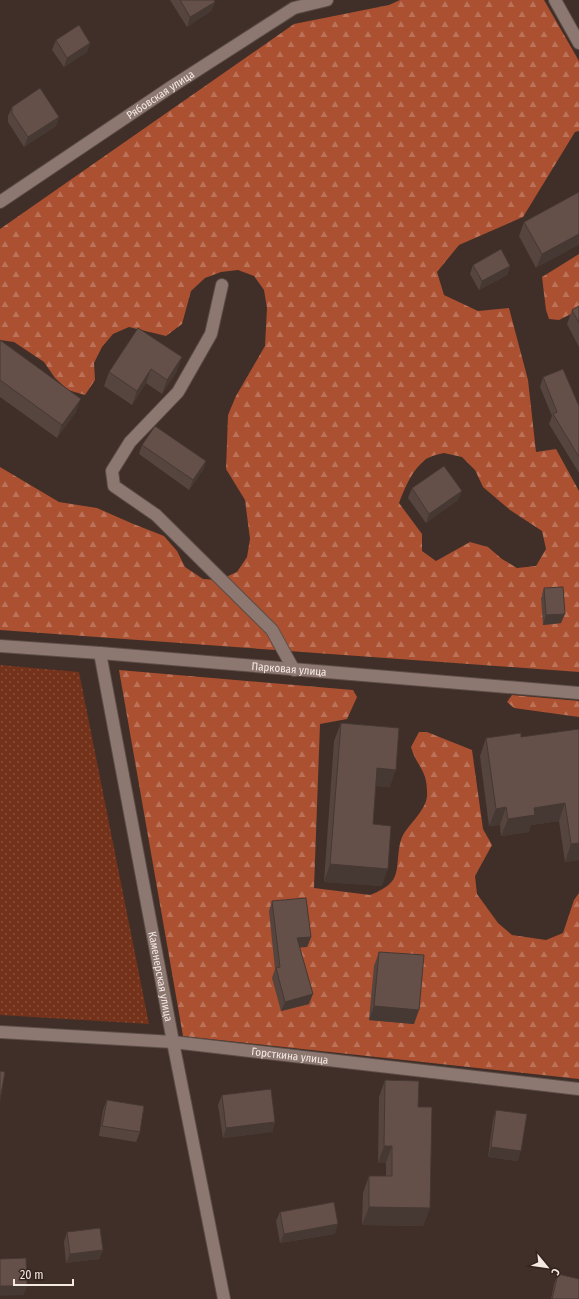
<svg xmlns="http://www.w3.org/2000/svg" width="579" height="1299" font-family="'Fira Sans Condensed',sans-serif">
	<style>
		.grass { fill: url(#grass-dots) }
		.forest { fill: url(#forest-firs); fill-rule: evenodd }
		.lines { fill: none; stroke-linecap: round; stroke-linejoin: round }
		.minor-casing { stroke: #5c4d47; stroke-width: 14 }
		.minor { stroke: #8d7871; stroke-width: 12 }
		.wall { fill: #56453f }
		.shaded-wall { fill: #463833 }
		.building { fill: #645049; stroke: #463833 }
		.labels { text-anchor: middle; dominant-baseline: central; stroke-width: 3.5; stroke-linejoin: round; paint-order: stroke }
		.street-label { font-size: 11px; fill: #f4e8e3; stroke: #35241e }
	</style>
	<defs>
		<pattern id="grass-dots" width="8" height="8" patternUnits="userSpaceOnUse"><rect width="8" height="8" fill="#74321b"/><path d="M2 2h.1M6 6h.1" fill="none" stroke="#88503c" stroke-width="1.8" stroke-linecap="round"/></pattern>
		<pattern id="forest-firs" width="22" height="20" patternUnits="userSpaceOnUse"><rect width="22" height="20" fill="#ab5030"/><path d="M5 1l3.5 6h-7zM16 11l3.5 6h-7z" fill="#bb7258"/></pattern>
	</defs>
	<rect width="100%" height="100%" fill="#402e28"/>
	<!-- grass -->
	<path class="grass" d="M0,665l79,7 70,352 -149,-9z"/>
	<!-- forest -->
	<g class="forest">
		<path d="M400,0h144l35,61v70l-4,1 -52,85 -64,28 -22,27 7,23 34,16 31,-3 19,72 8,72 20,-3 23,42v181l-579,-42v-163l59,35 38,6 34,15 33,13 13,15 8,16 18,12 16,1 18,-8 10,-15 3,-18 -5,-39 -19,-31 2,-54 8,-19 29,-50 2,-38 -3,-18 -10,-14 -16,-6 -17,2 -16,6 -14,13 -9,33 -16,12 -37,-9 -16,7 -11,13 -8,16 1,17 -10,15 -17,-5 -13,-12 -11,-16 -30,-20 -14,-2v-111l294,-205 95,-19zM444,453l18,4 13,13 8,17 27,23 32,21 4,18 -10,17 -19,2 -15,-9 -14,-12 -18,-5 -34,19 -14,-10v-17l-23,-31c6,-16 13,-33 27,-44 5,-3 13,-5 18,-6z"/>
		<path d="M579,254v56l-20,10 -10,-1 -3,-9 -4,-33z"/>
		<path d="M119,670l234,20 4,7 -10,22 -27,5 -6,164 56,7c8,-3 18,-8 23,-15 7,-10 3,-31 10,-45 7,-12 23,-25 24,-39 1,-27 -10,-28 -16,-49l8,-15h8l45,18 11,79 9,16 -17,31 2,18 21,29 14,12 34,5 17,-7 11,-33 5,-7v186l-396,-43z"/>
		<path d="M512,695l67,6v16l-65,-9 -7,-6z"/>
	</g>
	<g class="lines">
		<defs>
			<g id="minor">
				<path d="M555,0l24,43"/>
				<path id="s1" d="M0,202l171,-115 123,-79 33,-8"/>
				<path d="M222,285l-11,49 -33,58 -48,50 -18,29 2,15 42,29 116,115 22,40"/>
				<path id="s2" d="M0,646l100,7 479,40"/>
				<path id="s3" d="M100,653l73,389 51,257"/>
				<path id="s4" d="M0,1032l173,10 406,47"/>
			</g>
		</defs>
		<!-- minor casing -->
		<use href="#minor" class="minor-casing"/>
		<!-- minor -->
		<use href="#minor" class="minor"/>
	</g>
	<!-- wall -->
	<g class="wall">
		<path d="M170,0h44l1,2 -4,9 -24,16z"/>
		<path d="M56,40l34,3 -3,9 -23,15 -12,-17z"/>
		<path d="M12,107l47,10 -3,9 -32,21 -16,-25v-6z"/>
		<path d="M579,192l-43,76 -17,-32 5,-14z"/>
		<path d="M473,265l37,1 -3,9 -28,15 -9,-16z"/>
		<path d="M579,306v41l-12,-23 5,-14z"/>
		<path d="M138,328l39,43 -15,23 -16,-11 -14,22 -28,-19 5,-14z"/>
		<path d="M0,340l76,72 -19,26 -57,-41z"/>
		<path d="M543,377l36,29v67l-30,-49 3,-8 -12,-29z"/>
		<path d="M142,445l64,16 -3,9 -14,20 -50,-36z"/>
		<path d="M412,488l46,12 -32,23 -18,-25z"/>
		<path d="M544,588l17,35 -18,2 -2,-27z"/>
		<path d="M341,723l49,64 -15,-1 -2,38 9,62 -58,-4 10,-141z"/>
		<path d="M579,729v131l-14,2 -6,-41 -28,4 -2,7 -28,4 -1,-11 -11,1 -9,-70 6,-18 35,-1z"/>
		<path d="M272,901l39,36 -4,10h-7l9,57 -28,7 -9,-33 3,-9 -6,-58z"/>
		<path d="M379,952l35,72 -45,-4 5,-54z"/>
		<path d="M385,1080l33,27 12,101 -7,18 -61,-1 1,-32 6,-17h17v-13h-8l1,-66z"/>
		<path d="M222,1095l53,27 -3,10 -49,6 -5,-33z"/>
		<path d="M107,1100l33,32 -4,10 -37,-6 4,-26z"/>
		<path d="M496,1110l22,51 -30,-4 5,-37z"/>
		<path d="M280,1212l55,22 -55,9 -4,-22z"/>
		<path d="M67,1232l36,18 -4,9 -33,4 -2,-21z"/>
		<path d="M558,1274l21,25h-28l3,-15z"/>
	</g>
	<!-- shaded-wall -->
	<g class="shaded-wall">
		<path d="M215,2l-4,9 -24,16 3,-10z"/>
		<path d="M90,43l-3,9 -23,15 3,-9z"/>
		<path d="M59,117l-3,9 -32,21 4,-10z"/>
		<path d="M579,234v11l-43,23 6,-14z"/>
		<path d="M510,266l-3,9 -28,15 3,-9z"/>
		<path d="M182,357l-5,14 -15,23 5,-14z"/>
		<path d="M151,369l-5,14 -14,22 5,-14z"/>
		<path d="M81,399l-5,13 -19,26 5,-13z"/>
		<path d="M206,461l-3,9 -14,20 4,-10z"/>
		<path d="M462,491l-4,9 -32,23 3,-9z"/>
		<path d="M565,614l-4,9 -18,2 3,-10z"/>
		<path d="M377,768l19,2 -6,17 -20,-1z"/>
		<path d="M565,803l-6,18 -28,4 -2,7 -28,4 7,-17 26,-11z"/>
		<path d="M506,807l-6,18 -11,1 7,-17z"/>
		<path d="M579,843v17l-14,2 6,-18z"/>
		<path d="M330,864l58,5 -6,17 -58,-4z"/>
		<path d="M311,937l-4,10 -13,1 3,-10z"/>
		<path d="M313,994l-4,10 -28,7 4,-9z"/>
		<path d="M374,1006l45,4 -5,14 -45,-4z"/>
		<path d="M275,1122l-3,10 -49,6 3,-10z"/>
		<path d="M384,1146h8l-6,17h-8z"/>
		<path d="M491,1147l30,4 -3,10 -30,-4z"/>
		<path d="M369,1207l61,1 -7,18 -61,-1z"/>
		<path d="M338,1224l-3,10 -55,9 4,-9z"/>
		<path d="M103,1250l-4,9 -33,4 4,-9z"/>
		<path d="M0,1286h27l-3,9 -24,1z"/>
	</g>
	<!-- building -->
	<g class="building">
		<path d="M180,0h34l1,2 -25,15z"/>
		<path d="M79,25l11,18 -23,15 -11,-18z"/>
		<path d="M40,88l19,29 -31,20 -16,-24v-6z"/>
		<path d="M579,192v42l-37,20 -18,-32z"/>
		<path d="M501,249l9,17 -28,15 -9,-16z"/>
		<path d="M579,306v17l-7,-13z"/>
		<path d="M138,328l44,29 -15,23 -16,-11 -14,22 -28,-19z"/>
		<path d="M0,340l81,59 -19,26 -62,-45z"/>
		<path d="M563,369l16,37v51l-26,-43 4,-2 -14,-35z"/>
		<path d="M155,426l51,35 -13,19 -51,-35z"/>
		<path d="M444,466l18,25 -33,23 -17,-26z"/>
		<path d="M563,587l2,27 -19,1 -2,-27z"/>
		<path d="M341,723l58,5 -3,42 -19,-2 -4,56 18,2 -3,43 -58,-5z"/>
		<path d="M579,729v114l-8,1 -6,-41 -31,5 1,7 -27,4 -2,-12 -10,2 -10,-71 35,-5v4z"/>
		<path d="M306,898l5,39 -14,1 16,56 -28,8 -9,-34 4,-1 -8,-66z"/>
		<path d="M379,952l45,3 -5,55 -45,-4z"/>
		<path d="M0,1071l5,1 -5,28z"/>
		<path d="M385,1080l34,1 -1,26h14l-2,101 -61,-1v-31h23v-30h-8z"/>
		<path d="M271,1089l4,33 -49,6 -4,-33z"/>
		<path d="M107,1100l37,6 -4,26 -38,-6z"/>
		<path d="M496,1110l31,4 -6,37 -30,-4z"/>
		<path d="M334,1202l4,22 -54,10 -4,-22z"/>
		<path d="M100,1228l3,22 -33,4 -3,-22z"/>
		<path d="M26,1258l1,28h-27v-27z"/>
		<path d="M558,1274l21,5v20h-27z"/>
	</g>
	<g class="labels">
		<!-- street labels -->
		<g class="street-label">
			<text stroke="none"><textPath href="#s1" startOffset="193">Рябовская улица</textPath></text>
			<text stroke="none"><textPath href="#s2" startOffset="290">Парковая улица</textPath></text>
			<text stroke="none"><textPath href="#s3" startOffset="329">Каменерская улица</textPath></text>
			<text stroke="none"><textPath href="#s4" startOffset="291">Горсткина улица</textPath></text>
		</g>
	</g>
	<!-- north arrow -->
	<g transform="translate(547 1267) rotate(119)" stroke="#35241e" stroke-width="3" paint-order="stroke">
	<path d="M0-3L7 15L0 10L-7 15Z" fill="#f4e8e3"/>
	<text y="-6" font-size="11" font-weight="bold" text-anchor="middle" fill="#f4e8e3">С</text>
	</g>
	<!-- scale -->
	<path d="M14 1279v6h59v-6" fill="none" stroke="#f4e8e3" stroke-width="2"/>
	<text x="20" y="1279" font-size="12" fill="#f4e8e3" stroke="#35241e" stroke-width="3" paint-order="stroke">20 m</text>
</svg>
